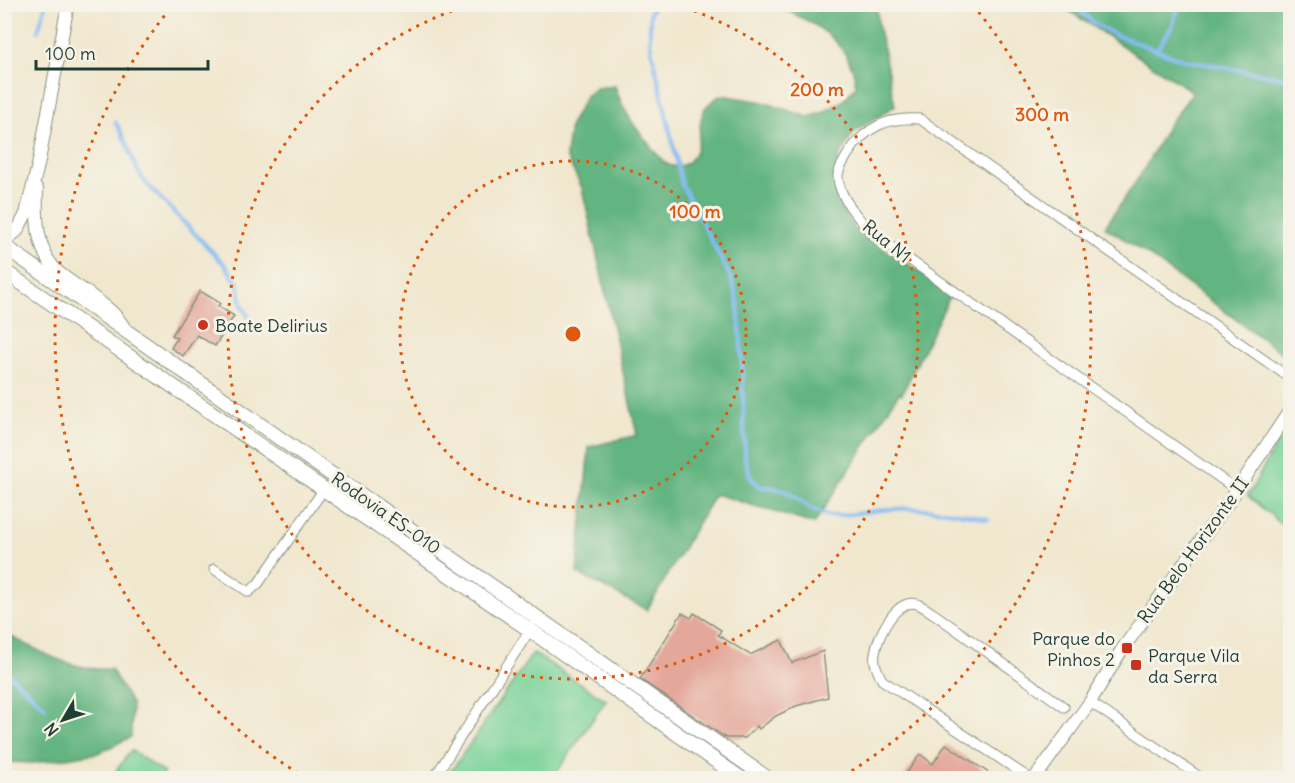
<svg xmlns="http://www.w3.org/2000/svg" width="1295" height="783" font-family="Delius,sans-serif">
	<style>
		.green { fill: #79d298; stroke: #4c8866; stroke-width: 1.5 }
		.forest { fill: #62b480; stroke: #40785a; stroke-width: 1.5 }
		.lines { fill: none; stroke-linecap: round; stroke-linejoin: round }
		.stream { stroke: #85bbf4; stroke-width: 4 }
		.building { fill: #e4a89b }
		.minor-casing { stroke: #889281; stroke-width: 11 }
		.tertiary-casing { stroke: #889281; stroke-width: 14 }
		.secondary-casing { stroke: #889281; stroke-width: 16 }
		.minor { stroke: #fff; stroke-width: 9 }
		.tertiary { stroke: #fff; stroke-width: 12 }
		.secondary { stroke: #fff; stroke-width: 14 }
		.ring { fill: none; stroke: #de580e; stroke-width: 3; stroke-dasharray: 3 6 }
		.poi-dot { fill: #c8321e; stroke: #f7f3e8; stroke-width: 2 }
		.labels { text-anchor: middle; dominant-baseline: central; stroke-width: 6; stroke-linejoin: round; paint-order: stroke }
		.street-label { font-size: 18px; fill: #1f3d34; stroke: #f7f3e8 }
		.poi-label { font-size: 18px; fill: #1f3d34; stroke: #f7f3e8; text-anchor: start }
		.centre { fill: #de580e; stroke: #f7f3e8; stroke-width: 3 }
		.ring-label { font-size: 18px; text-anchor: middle; font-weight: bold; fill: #de580e; stroke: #f7f3e8; stroke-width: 6; stroke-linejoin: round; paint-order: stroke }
	</style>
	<rect width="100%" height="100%" fill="#f7f3e8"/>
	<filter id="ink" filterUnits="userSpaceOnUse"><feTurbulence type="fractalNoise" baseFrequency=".0167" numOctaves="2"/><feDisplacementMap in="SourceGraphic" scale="12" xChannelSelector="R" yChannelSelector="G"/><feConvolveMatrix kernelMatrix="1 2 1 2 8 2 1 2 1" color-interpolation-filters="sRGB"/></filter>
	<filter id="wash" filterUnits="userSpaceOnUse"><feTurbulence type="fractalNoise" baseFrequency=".008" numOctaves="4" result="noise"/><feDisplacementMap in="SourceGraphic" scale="24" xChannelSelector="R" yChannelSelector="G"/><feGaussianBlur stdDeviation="1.35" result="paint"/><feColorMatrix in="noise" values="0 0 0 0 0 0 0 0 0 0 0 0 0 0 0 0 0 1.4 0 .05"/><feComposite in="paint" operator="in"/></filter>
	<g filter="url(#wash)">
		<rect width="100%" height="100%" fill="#f0e7ce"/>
		<!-- green -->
		<g class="green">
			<path d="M1290,419v112l-42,-35z"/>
			<path d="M533,653l73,47 -53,78h-107z"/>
			<path d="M131,750l33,23 -4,5h-49z"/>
		</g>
		<!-- forest -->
		<g class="forest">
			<path d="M773,5h104l1,19 17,82 -41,26 -14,23 -5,20 8,36 14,21 95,60 -50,102 -3,-1 -85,131 -99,-30 -68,116 -70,-37 12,-126 48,-12 -55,-247 -16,-32 4,-31 16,-29 10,-8 19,-2c8,27 24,46 41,67 7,8 12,15 23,13 25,-5 17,-38 25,-56 3,-6 11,-11 17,-15l42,7 45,15 14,-4 21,-12 13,-15c-5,-47 -45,-66 -83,-81z"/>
			<path d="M1060,5h230v354l-149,-109 -36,-23 38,-56 24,-44 26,-35z"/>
			<path d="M5,633c32,17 68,39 106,36l21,36 -1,32 -33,16 -65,10 -28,-1z"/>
		</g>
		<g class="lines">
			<!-- stream -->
			<g class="stream">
				<path d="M655,4l-5,9v30l32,142 49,93 7,24 4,58 3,99 6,19 9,9c37,-1 39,22 67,28 15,3 46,-5 64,-6 33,-2 65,2 97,10"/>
				<path d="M1073,4l23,21 20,10 68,25 106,19"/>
				<path d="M38,31l8,-27"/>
				<path d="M1157,49l15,-22 7,-23"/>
				<path d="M115,122c13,18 16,41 29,59l81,84 13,19 4,21 13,24"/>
				<path d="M4,670l41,37"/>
			</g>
		</g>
		<g id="blocks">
			<!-- building -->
			<g class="building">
				<path d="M200,291l20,12 -2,3 16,10 -19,30 -18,-11 -14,21 -12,-8 6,-10 -5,-3z"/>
				<path d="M682,613l9,5 3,-5 27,17 -3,5 32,20 31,-15 11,23 31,-12 5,46 -32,9 -20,10 -17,13 -2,-3 -12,12h-19l-86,-59z"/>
				<path d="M946,744l50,34h-93l17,-24 13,10z"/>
			</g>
		</g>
	</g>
	<g filter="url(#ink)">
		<use href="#blocks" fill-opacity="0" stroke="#889281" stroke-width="1.5"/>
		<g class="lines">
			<defs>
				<g id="minor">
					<path d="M1237,490l-364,-256c-13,-14 -36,-38 -35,-59 1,-7 7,-16 10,-21 18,-28 40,-37 72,-35l370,259"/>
					<path d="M214,569l35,23 9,-8 66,-95"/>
					<path d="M1090,702l111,76"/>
					<path d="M434,778l96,-148v-4"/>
					<path d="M1029,778l-147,-98c-4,-8 -9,-17 -7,-27 3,-16 20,-55 42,-49 6,2 14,8 20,12l127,91"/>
				</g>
				<g id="tertiary">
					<path d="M4,8l3,-4"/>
					<path d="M37,189c-1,28 -1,63 21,83 9,8 21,15 31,22 17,13 25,17 36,35"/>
					<path d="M4,241l13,-10 9,-17 13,-53 29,-157"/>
					<path d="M1035,778l55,-76 31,-51 116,-161 53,-80"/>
				</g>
				<g id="secondary">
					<path d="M4,246l763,532"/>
					<path d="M4,271l526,359 210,148"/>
				</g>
			</defs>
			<!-- minor casing -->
			<use href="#minor" class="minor-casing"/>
			<!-- tertiary casing -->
			<use href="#tertiary" class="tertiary-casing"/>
			<!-- secondary casing -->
			<use href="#secondary" class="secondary-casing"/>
			<!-- minor -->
			<use href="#minor" class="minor"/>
			<!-- tertiary -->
			<use href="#tertiary" class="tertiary"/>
			<!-- secondary -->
			<use href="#secondary" class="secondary"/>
		</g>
	</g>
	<!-- distance rings -->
	<g class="ring">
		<circle cx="573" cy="334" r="173"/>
		<path d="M677 5A345 345 0 1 1 469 5"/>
		<path d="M306 778A518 518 0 0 1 173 5M973 5A518 518 0 0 1 840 778"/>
	</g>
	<!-- markers -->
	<g class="poi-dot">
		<circle cx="203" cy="325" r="6"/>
		<rect x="1121" y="642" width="12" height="12" rx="3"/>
		<rect x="1130" y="659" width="12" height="12" rx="3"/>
	</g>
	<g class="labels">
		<!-- street labels -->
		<g class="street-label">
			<text transform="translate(887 241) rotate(39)">Rua N1</text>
			<text transform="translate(386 513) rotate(35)">Rodovia ES-010</text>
			<text transform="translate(1193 550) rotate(-54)">Rua Belo Horizonte II</text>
		</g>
		<!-- poi labels -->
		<g class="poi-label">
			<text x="215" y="325">Boate Delirius</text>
			<text x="1115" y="638" text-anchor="end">Parque do<tspan x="1115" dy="21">Pinhos 2</tspan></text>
			<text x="1148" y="655">Parque Vila<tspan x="1148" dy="21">da Serra</tspan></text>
		</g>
	</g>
	<circle cx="573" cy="334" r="9" class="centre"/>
	<g class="ring-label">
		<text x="817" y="96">200 m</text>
		<text x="1042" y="121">300 m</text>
		<text x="695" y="218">100 m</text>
	</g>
	<!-- margin -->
	<rect width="1295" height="783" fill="none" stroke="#f7f3e8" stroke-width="24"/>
	<!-- north arrow -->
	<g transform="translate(63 720) rotate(231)" stroke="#f7f3e8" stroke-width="4.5" paint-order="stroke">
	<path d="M0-4.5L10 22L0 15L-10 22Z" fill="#1f3d34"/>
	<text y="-9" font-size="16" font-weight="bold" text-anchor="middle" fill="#1f3d34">N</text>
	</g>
	<!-- scale -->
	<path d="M36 60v9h172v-9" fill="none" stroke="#1f3d34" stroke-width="3"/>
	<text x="45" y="60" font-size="18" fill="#1f3d34" stroke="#f7f3e8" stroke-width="4.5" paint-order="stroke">100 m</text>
</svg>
